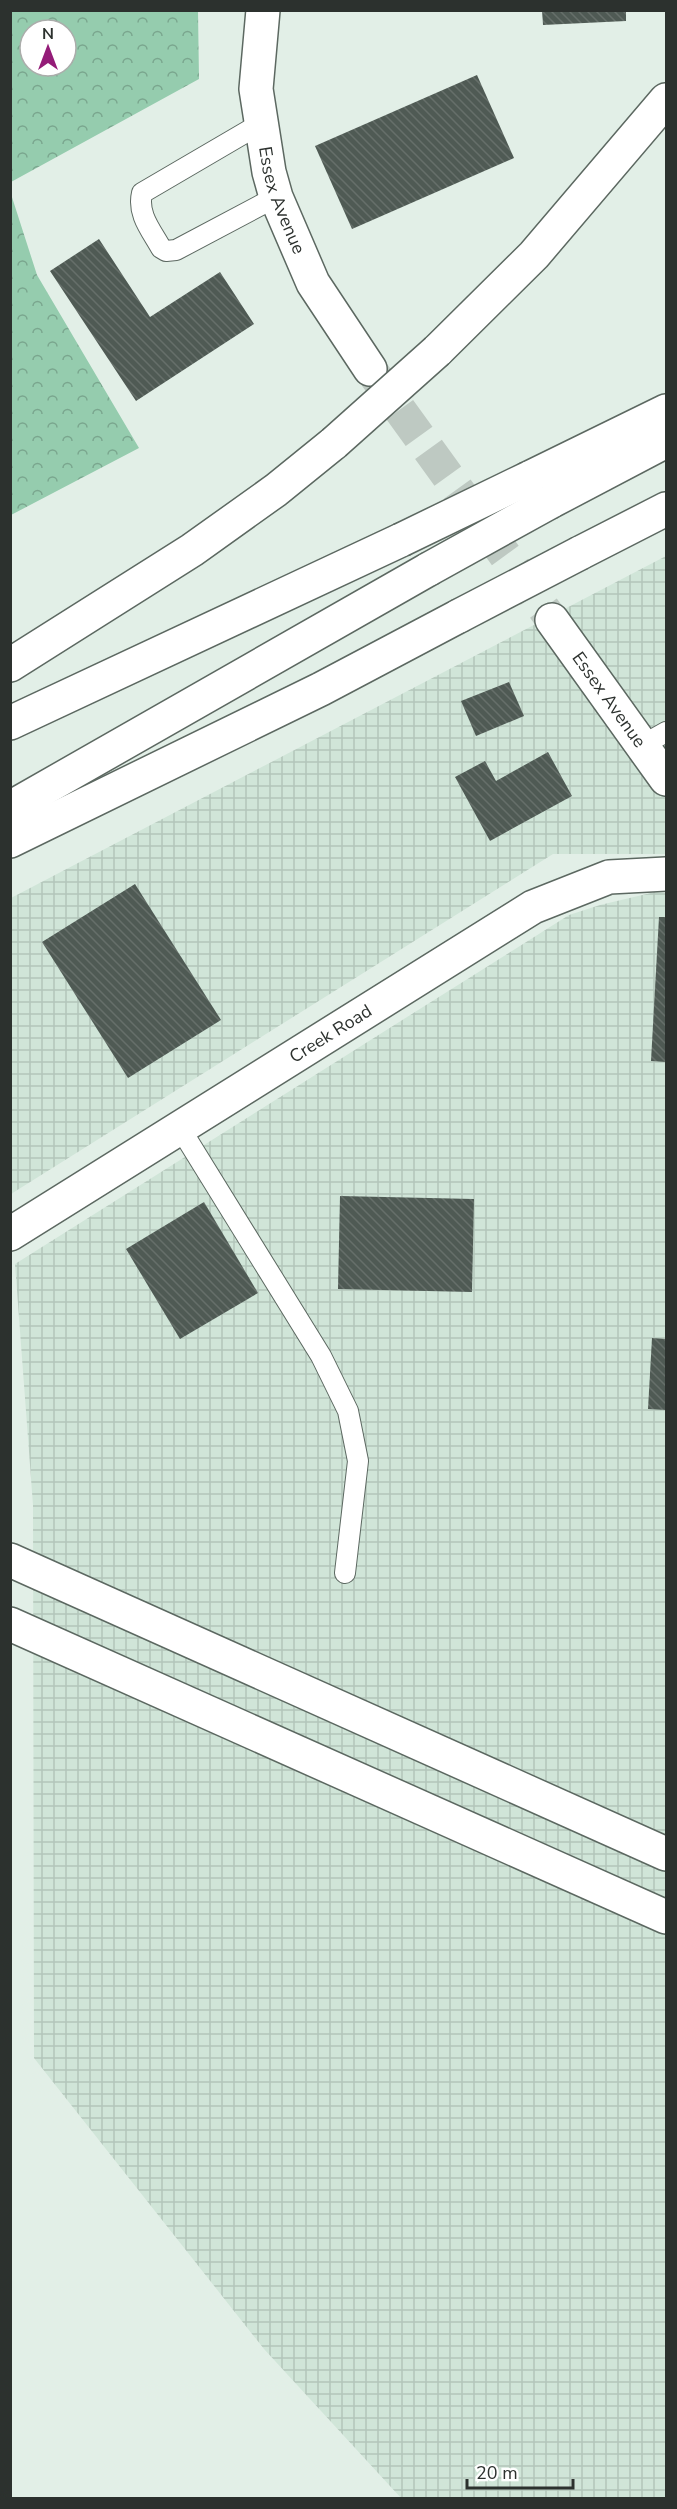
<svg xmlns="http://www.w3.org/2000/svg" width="677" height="2509" font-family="'Nunito Sans',sans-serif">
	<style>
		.industrial { fill: url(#industrial-grid) }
		.forest { fill: url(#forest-crowns); fill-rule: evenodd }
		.building { fill: url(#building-back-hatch) }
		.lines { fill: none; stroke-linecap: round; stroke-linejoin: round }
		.minor-tunnel { stroke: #bec9c2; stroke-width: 33; stroke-dasharray: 33 16; stroke-linecap: butt }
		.service-casing { stroke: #5c6861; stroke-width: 22 }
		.minor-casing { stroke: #5c6861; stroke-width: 36 }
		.tertiary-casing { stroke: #5c6861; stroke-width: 36 }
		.motorway-casing { stroke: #5c6861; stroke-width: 36 }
		.service { stroke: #fff; stroke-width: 20 }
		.minor { stroke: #fff; stroke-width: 33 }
		.tertiary { stroke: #fff; stroke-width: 33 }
		.motorway { stroke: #fff; stroke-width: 33 }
		.motorway-bridge-casing { stroke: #5c6861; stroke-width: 36; stroke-linecap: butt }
		.motorway-bridge { stroke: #fff; stroke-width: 33 }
		.labels { text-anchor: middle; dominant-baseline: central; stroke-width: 6; stroke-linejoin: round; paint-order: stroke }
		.street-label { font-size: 18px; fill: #2c312e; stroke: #fff }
	</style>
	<defs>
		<pattern id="industrial-grid" width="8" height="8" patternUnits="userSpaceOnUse" patternTransform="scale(1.5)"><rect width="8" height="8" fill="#d0e5d8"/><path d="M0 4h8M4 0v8" fill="none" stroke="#b3c5ba"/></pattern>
		<pattern id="forest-crowns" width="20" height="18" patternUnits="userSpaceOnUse" patternTransform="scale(1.5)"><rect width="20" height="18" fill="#95ccae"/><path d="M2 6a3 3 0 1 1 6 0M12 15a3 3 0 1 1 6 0" fill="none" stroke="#7aa68e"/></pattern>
		<pattern id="building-back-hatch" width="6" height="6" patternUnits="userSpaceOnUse" patternTransform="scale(1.5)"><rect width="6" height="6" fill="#4f5a54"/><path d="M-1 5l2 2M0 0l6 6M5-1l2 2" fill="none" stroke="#666f6a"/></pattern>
	</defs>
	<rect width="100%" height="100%" fill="#e2efe7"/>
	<!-- industrial -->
	<g class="industrial">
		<path d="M666,556v298h-113l-542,340v-296z"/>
		<path d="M655,892l11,1v1605h-265l-137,-149 -230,-291 -1,-553 -18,-241 554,-349 31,-10z"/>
	</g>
	<!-- forest -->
	<g class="forest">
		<path d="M11,10l187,1 1,68 -188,103zM30,30h36v36h-36z"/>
		<path d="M10,191l27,84 102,173 -128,67z"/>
	</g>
	<!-- building -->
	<g class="building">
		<path d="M542,10h84v11l-83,4z"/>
		<path d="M477,75l37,83 -162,71 -37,-83z"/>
		<path d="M99,239l51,78 70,-45 34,52 -118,77 -86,-130z"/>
		<path d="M509,682l15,34 -48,20 -15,-35z"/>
		<path d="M548,752l24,44 -82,45 -35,-64 30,-16 11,20z"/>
		<path d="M135,884l86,136 -93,58 -86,-136z"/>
		<path d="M659,917h7v145l-15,-1z"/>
		<path d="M340,1196l134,3 -2,93 -134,-3z"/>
		<path d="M204,1202l54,91 -78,46 -54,-90z"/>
		<path d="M652,1338l14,1v71l-18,-1z"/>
	</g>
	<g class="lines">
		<!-- minor-tunnel -->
		<path class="minor-tunnel" d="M371,370l181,250"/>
		<defs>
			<g id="service">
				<path d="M260,124l-118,69c-5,21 9,37 19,55l5,3 10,-1 100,-53"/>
				<path d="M643,745l23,-13"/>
				<path d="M180,1128l141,228 27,55 10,50 -13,112"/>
			</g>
			<g id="minor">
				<path id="s1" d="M263,10l-7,79 13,83 7,25 37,86 57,86"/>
				<path id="s2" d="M552,620l114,159"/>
			</g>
			<g id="tertiary">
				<path id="s3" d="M10,1234l523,-327 76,-30 57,-3"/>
			</g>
			<g id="motorway">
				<path d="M437,351l97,-96 132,-155"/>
				<path d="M529,478l137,-67"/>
				<path d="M550,502l116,-61"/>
				<path d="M580,553l86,-44"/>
				<path d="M10,665l182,-115 84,-60 58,-47"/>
				<path d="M10,723l391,-183"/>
				<path d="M10,808l419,-239"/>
				<path d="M10,841l311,-152 138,-73"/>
				<path d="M10,1560l656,294"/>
				<path d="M10,1624l656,293"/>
			</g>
		</defs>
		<!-- service casing -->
		<use href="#service" class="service-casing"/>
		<!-- minor casing -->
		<use href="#minor" class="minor-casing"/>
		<!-- tertiary casing -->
		<use href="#tertiary" class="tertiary-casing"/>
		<!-- motorway casing -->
		<use href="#motorway" class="motorway-casing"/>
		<!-- service -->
		<use href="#service" class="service"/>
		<!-- minor -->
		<use href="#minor" class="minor"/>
		<!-- tertiary -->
		<use href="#tertiary" class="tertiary"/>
		<!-- motorway -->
		<use href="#motorway" class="motorway"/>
		<defs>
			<g id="motorway-bridge">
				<path d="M334,443l103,-92"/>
				<path d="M401,540l128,-62"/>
				<path d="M429,569l121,-67"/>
				<path d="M459,616l121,-63"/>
			</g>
		</defs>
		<!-- motorway-bridge casing -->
		<use href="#motorway-bridge" class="motorway-bridge-casing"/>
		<!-- motorway-bridge -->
		<use href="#motorway-bridge" class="motorway-bridge"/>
	</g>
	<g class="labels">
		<!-- street labels -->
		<g class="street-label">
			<text stroke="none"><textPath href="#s1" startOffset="194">Essex Avenue</textPath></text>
			<text stroke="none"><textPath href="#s2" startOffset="98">Essex Avenue</textPath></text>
			<text stroke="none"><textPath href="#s3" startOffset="378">Creek Road</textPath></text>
		</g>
	</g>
	<!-- border -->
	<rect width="677" height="2509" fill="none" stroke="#2c312e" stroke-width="24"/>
	<!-- north arrow -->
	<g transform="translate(48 48)"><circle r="28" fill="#ffffff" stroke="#abadab" stroke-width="1.5"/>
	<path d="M0-4.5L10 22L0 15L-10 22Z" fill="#941c78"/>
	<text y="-9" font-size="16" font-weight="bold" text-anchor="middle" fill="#2c312e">N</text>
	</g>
	<!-- scale -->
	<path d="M467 2479v9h106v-9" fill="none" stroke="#2c312e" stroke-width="3"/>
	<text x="476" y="2479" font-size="18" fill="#2c312e" stroke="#ffffff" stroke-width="4.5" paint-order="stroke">20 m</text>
</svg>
